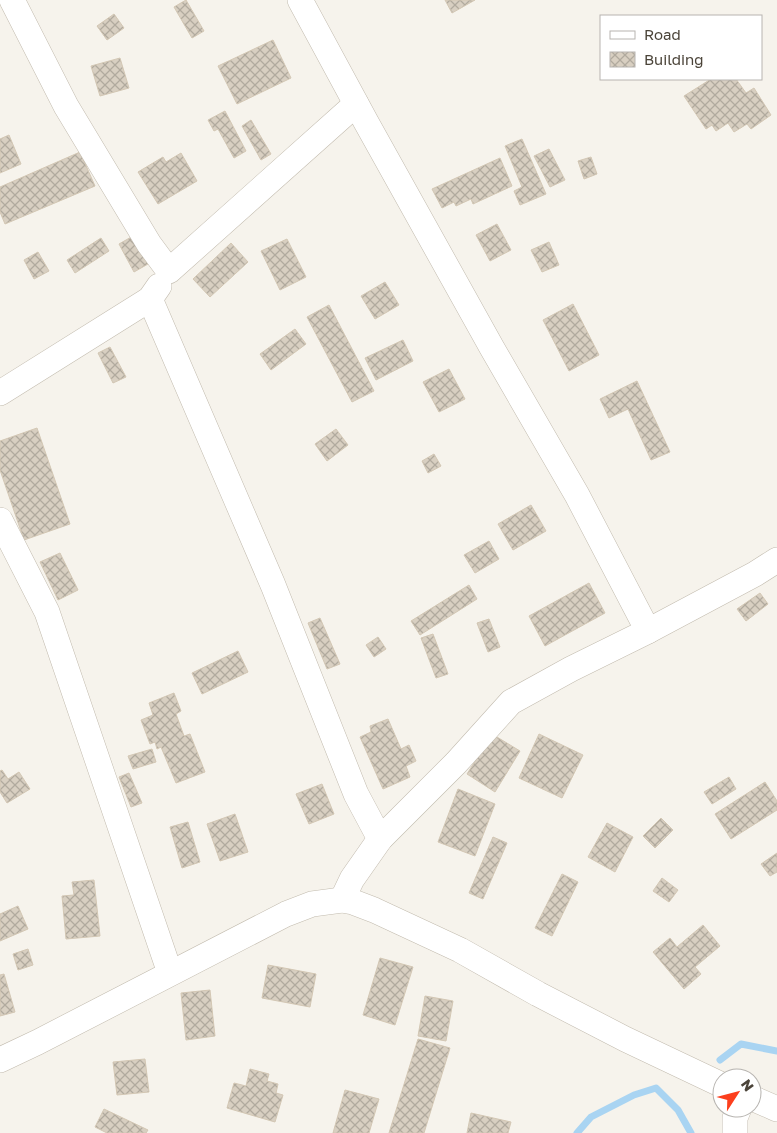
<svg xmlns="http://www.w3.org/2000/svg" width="777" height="1133" font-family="'Golos Text',sans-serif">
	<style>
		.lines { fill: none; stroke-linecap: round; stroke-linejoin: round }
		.stream { stroke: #a9d4f2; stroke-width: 7 }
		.building { fill: url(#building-cross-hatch); stroke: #d3c7b4 }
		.minor-casing { stroke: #c2bbae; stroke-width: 26 }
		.minor { stroke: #fff; stroke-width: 25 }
	</style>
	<defs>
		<pattern id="building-cross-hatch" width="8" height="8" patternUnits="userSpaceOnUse" patternTransform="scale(1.25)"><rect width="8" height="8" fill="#d8cfc1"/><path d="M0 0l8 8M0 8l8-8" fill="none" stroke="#b1aa9e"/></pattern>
	</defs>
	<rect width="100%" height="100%" fill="#f6f3ec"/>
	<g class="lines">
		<!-- stream -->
		<g class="stream">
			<path d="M720,1060l21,-16 36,7"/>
			<path d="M577,1133l14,-16 43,-22 22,-7 22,22 13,23"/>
		</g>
	</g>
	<!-- building -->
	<g class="building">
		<path d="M186,0l18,31 -12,7 -18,-31z"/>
		<path d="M445,0h30l-23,13z"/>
		<path d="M114,14l10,14 -17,12 -10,-14z"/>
		<path d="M273,40l18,38 -54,26 -19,-38z"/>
		<path d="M120,58l9,30 -29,8 -9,-30z"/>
		<path d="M711,79h25l10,14 8,-5 17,27 -20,14 -4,-5 -13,8 -6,-9 -12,8 -4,-6 -6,4 -22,-33z"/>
		<path d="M225,111l21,40 -12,7 -16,-29 -4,2 -6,-11z"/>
		<path d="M251,120l20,34 -10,6 -19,-34z"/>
		<path d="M9,135l12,29 -21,9v-34z"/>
		<path d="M522,139l24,55 -26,11 -6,-14 8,-4 -17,-41z"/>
		<path d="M549,149l16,31 -15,7 -16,-31z"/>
		<path d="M80,152l15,34 -90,38 -5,-12v-25z"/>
		<path d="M181,153l16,28 -39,23 -20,-32 25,-15 3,5z"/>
		<path d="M591,157l6,17 -13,5 -6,-18z"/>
		<path d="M500,158l12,28 -39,18 -2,-5 -15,7 -2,-4 -12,6 -10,-19z"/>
		<path d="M497,224l14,26 -21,11 -14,-26z"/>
		<path d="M133,236l15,28 -14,8 -15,-28z"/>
		<path d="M101,238l8,13 -34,22 -8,-13z"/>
		<path d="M287,239l19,38 -26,13 -19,-39z"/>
		<path d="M549,242l10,23 -17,7 -11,-22z"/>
		<path d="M231,243l17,19 -38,35 -17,-18z"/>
		<path d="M38,252l11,19 -15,8 -10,-19z"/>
		<path d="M385,282l14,23 -24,14 -14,-23z"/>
		<path d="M573,304l26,51 -30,16 -26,-51z"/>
		<path d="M329,305l45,86 -22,11 -45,-85z"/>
		<path d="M295,329l11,15 -35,26 -11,-16z"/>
		<path d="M403,340l10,21 -37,19 -11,-22z"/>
		<path d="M110,347l16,30 -13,6 -15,-30z"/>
		<path d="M449,369l16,30 -26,13 -16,-30z"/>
		<path d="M637,381l33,71 -19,8 -23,-51 -19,9 -9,-19z"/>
		<path d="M37,428l33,96 -46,16 -24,-70v-29z"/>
		<path d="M336,429l12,16 -21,16 -12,-17z"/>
		<path d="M434,454l7,12 -13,7 -6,-12z"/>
		<path d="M531,505l15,26 -33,19 -15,-26z"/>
		<path d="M489,541l10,18 -24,14 -11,-18z"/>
		<path d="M60,553l18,37 -20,10 -18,-38z"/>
		<path d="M589,583l16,30 -60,33 -16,-30z"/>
		<path d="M469,585l8,14 -57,36 -9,-14z"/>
		<path d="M760,593l8,11 -22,17 -9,-12z"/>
		<path d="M320,618l20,46 -13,5 -19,-46z"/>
		<path d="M489,619l11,28 -12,5 -11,-29z"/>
		<path d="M433,634l15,40 -12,4 -15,-40z"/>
		<path d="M378,637l8,12 -12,8 -8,-12z"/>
		<path d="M238,651l10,21 -46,22 -10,-21z"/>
		<path d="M174,693l7,18 -5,3 8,22 6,-2 15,38 -29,11 -15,-36 -4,2 -2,-7 -5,2 -9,-24 12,-5 -4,-12z"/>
		<path d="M388,719l13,30 8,-4 7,16 -10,5 4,11 -27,12 -23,-52 11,-5 -1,-6z"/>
		<path d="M492,734l28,17 -25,41 -28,-18z"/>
		<path d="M539,734l44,21 -21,43 -43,-20z"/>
		<path d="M152,749l4,13 -23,7 -5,-13z"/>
		<path d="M2,770l6,9 11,-7 11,17 -23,14 -7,-11v-21z"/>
		<path d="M129,773l13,30 -11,4 -12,-30z"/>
		<path d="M729,777l7,12 -24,15 -8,-12z"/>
		<path d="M765,782l12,19v9l-46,29 -16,-25z"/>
		<path d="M322,784l12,30 -25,10 -13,-30z"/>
		<path d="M458,789l37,15 -20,52 -37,-14z"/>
		<path d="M235,814l13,38 -28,9 -13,-37z"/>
		<path d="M661,818l12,12 -18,18 -12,-12z"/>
		<path d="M188,822l12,40 -18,6 -12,-41z"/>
		<path d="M607,823l26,14 -18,35 -27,-15z"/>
		<path d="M493,837l14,6 -24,56 -14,-6z"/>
		<path d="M777,853v19l-7,4 -9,-12z"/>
		<path d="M562,874l16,8 -26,54 -17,-8z"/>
		<path d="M662,878l16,12 -9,12 -16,-11z"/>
		<path d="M94,880l6,56 -34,3 -4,-43 12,-1 -2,-13z"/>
		<path d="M18,906l10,23 -28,12v-27z"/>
		<path d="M703,925l17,21 -25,21 6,7 -17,15 -31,-37 17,-14 7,9z"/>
		<path d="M28,949l5,16 -15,5 -5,-16z"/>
		<path d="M380,958l33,9 -18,58 -32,-10z"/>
		<path d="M268,965l48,9 -6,33 -48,-9z"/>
		<path d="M4,974l11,38 -15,4v-41z"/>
		<path d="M210,990l5,46 -29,4 -5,-47z"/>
		<path d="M425,996l28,5 -7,40 -28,-5z"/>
		<path d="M418,1039l32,9 -26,85h-35z"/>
		<path d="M145,1059l4,33 -32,3 -4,-33z"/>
		<path d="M250,1069l19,5 -2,7 11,3 -2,9 7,2 -8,27 -48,-14 7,-25 12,3z"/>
		<path d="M345,1090l34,9 -10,34h-36z"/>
		<path d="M104,1109l44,21 -2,3h-39l-12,-6z"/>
		<path d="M471,1113l40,9 -3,11h-41z"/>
	</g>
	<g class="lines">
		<defs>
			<g id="minor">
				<path d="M12,0l54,106 83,138 20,27 187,-167"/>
				<path d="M300,0l66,122 126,226 85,147 71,136"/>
				<path d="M150,299l123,286 83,209 24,45"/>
				<path d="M0,393l150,-94 9,-13"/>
				<path d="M0,520l47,92 123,361"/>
				<path d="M342,900l10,-21 28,-40 76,-76 55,-61 60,-33 77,-38 107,-57 22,-14"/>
				<path d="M0,1060l38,-18 248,-128 26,-10 30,-4 11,2 21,8 86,40 78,44 87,45 97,46"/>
				<path d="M752,1098l25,11"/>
				<path d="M735,1133v-15l4,-10"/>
			</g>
		</defs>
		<!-- minor casing -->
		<use href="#minor" class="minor-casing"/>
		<!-- minor -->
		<use href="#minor" class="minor"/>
	</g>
	<!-- legend -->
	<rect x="600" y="15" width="162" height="65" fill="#ffffff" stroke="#b7b4b0"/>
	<rect x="610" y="31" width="25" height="8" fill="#ffffff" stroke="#b7b4b0"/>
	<text x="644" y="40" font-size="15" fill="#4b4439">Road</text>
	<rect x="610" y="52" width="25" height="15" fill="url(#building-cross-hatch)" stroke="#b7b4b0"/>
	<text x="644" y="65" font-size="15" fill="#4b4439">Building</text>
	<!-- north arrow -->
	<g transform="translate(737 1093) rotate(54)"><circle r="24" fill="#ffffff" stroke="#b7b4b0"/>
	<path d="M0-4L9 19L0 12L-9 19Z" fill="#fc3f1d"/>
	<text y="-8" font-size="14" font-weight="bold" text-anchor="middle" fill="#4b4439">N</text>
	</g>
</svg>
